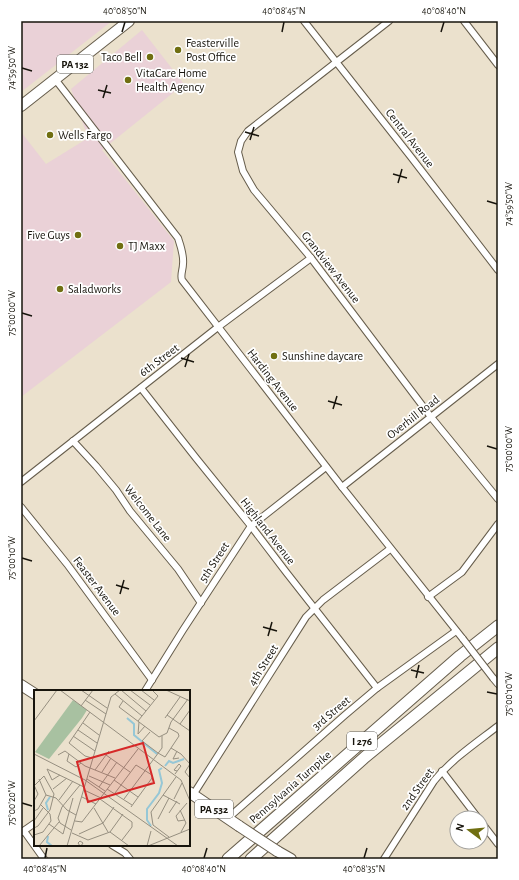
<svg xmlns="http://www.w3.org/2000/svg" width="519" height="880" font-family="'Alegreya Sans',sans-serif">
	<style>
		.commercial { fill: #ead1d7 }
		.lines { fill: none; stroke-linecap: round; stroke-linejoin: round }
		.street-casing { stroke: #665d4c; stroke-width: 8 }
		.primary-casing { stroke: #665d4c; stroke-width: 12 }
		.highway-casing { stroke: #665d4c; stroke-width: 13 }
		.street { stroke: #fff; stroke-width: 6 }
		.primary { stroke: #fff; stroke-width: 10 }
		.highway { stroke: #fff; stroke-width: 11 }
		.street-bridge-casing { stroke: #665d4c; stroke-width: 8; stroke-linecap: butt }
		.primary-bridge-casing { stroke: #665d4c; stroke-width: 12; stroke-linecap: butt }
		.street-bridge { stroke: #fff; stroke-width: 6 }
		.primary-bridge { stroke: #fff; stroke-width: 10 }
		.ticks { fill: none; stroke: #17140c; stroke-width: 1.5 }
		.poi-dot { fill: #706f11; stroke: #fff; stroke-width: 1.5 }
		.labels { text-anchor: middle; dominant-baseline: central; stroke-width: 3.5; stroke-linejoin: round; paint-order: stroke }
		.shield { fill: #fff; stroke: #5d5a55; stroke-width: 1 }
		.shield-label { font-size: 11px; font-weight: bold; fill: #17140c }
		.poi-label { font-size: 12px; fill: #17140c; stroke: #fff; text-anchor: start }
		.street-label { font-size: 12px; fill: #17140c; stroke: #fff }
		.inset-river { fill: none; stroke: #96c7d6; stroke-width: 2 }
		.inset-road { fill: none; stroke: #968f80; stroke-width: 1 }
		.view { fill: #d62828; fill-opacity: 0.15; stroke: #d62828; stroke-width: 2 }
		.inset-edge { fill: none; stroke: #17140c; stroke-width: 2 }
		.neatline { fill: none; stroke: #17140c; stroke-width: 1.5 }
		.ticks-label { font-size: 10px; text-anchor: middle; fill: #17140c }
	</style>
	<rect width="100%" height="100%" fill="#ebe1cd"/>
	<!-- commercial -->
	<g class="commercial">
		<path d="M21,21h91l-91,71z"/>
		<path d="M142,30l42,54 -82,66 72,91 -3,41 -150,115v-265l25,32 42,-26 -17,-49z"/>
	</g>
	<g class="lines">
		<defs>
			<g id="street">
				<path d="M304,21l107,136 87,113"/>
				<path d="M389,21l-141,110 -7,10 -3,11 5,19 11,19 57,68 120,159 67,82"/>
				<path d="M464,21l34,44"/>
				<path d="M55,79l123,159c3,9 6,17 5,26 0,6 -3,11 -1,16l160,207 121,152"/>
				<path d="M141,388l55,70 55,68 35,46 91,116"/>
				<path d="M73,441l23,25 20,24 14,21 48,58 23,34"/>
				<path d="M21,482l197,-155 93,-69"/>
				<path d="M342,487l156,-123"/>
				<path d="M21,507l46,57 85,116"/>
				<path d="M428,597l34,-25 36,-48"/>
				<path d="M493,678l5,6"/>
				<path d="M145,691l38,-61 68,-104 75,-59"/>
				<path d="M442,771l36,47"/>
				<path d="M193,795l113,-178 17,-17 67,-51"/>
				<path d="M227,819l118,-104 32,-27 79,-57"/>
				<path d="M481,822l17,22"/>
				<path d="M24,831l20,28"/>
				<path d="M22,832l13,-9"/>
				<path d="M112,845l13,8 5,6"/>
				<path d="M384,859l50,-78c18,-22 42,-38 64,-55"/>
			</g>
			<g id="primary">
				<path d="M21,106l108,-85"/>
				<path d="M21,685l14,9"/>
				<path d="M189,792l50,34"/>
				<path d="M277,851l14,8"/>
			</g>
			<g id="highway">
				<path d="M228,859l232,-203 38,-30"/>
				<path d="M251,859l114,-102 133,-109"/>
			</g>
		</defs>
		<!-- street casing -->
		<use href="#street" class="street-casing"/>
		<!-- primary casing -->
		<use href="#primary" class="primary-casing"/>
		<!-- highway casing -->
		<use href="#highway" class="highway-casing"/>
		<!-- street -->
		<use href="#street" class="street"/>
		<!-- primary -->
		<use href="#primary" class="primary"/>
		<!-- highway -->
		<use href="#highway" class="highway"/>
		<defs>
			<path id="street-bridge" d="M463,639l30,39"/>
			<path id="primary-bridge" d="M239,826l38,25"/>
		</defs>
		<!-- street-bridge casing -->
		<use href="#street-bridge" class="street-bridge-casing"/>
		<!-- primary-bridge casing -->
		<use href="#primary-bridge" class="primary-bridge-casing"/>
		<!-- street-bridge -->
		<use href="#street-bridge" class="street-bridge"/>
		<!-- primary-bridge -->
		<use href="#primary-bridge" class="primary-bridge"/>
	</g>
	<!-- ticks -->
	<path class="ticks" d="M122,32l3,-10M282,32l2,-10M441,32l3,-10M22,68l10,3M98,90l13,3M103,98l4,-13M245,132l14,4M250,140l4,-13M393,174l14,4M398,183l4,-14M487,201l10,3M22,313l10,3M181,358l13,4M185,367l4,-13M328,401l14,4M333,409l4,-13M487,446l10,3M22,558l10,3M116,585l13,4M120,594l4,-14M263,627l14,4M268,636l4,-14M411,670l13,3M416,678l3,-13M487,692l10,2M22,803l10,3M45,858l2,-10M204,858l3,-10M364,858l3,-10"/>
	<!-- markers -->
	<g class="poi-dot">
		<circle cx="178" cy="50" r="4"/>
		<circle cx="150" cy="57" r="4"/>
		<circle cx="128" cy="80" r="4"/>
		<circle cx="50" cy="135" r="4"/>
		<circle cx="78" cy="235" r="4"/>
		<circle cx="120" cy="246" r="4"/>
		<circle cx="60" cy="289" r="4"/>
		<circle cx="274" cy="356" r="4"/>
	</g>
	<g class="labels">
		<!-- shield labels -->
		<g class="shield">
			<rect x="57" y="55" width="36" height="18" rx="3"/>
			<rect x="347" y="732" width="30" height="18" rx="3"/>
			<rect x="195" y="800" width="38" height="18" rx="3"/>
		</g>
		<g class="shield-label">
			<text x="75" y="64">PA 132</text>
			<text x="362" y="741">I 276</text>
			<text x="214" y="809">PA 532</text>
		</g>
		<!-- poi labels -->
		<g class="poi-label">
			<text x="186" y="43">Feasterville<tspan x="186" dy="14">Post Office</tspan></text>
			<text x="142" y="57" text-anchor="end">Taco Bell</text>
			<text x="136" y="73">VitaCare Home<tspan x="136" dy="14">Health Agency</tspan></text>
			<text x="58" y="135">Wells Fargo</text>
			<text x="70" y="235" text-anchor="end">Five Guys</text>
			<text x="128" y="246">TJ Maxx</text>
			<text x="68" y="289">Saladworks</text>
			<text x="282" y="356">Sunshine daycare</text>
		</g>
		<!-- street labels -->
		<g class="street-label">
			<text transform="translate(410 138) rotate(52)">Central Avenue</text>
			<text transform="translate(331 267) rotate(52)">Grandview Avenue</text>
			<text transform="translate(159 360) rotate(-37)">6th Street</text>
			<text transform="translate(273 380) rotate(52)">Harding Avenue</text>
			<text transform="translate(413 417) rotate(-38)">Overhill Road</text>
			<text transform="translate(148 513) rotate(52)">Welcome Lane</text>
			<text transform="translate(268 531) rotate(52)">Highland Avenue</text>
			<text transform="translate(214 562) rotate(-57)">5th Street</text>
			<text transform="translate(97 586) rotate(53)">Feaster Avenue</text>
			<text transform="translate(263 665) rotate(-58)">4th Street</text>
			<text transform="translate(331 713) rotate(-40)">3rd Street</text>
			<text transform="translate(290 787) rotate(-41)">Pennsylvania Turnpike</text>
			<text transform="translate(417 789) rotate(-55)">2nd Street</text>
		</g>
	</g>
	<!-- overview -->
	<g transform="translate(34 690)">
		<rect width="156" height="156" fill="#ebe1cd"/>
		<path d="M39,10l14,10 -5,8 -33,41 -14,-7z" fill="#a8c1a1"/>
		<path class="inset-river" d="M93,28l7,6v11l23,19M131,76l4,-5 4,2 11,-4M14,120l-2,-7 4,-6M117,136l-4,-6v-11l12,-16 3,-10 -3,-13 3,-2M14,146l-1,6 5,4"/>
		<path class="inset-road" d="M26,0l121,90 9,21M47,0l26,18M87,0l25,21M96,0l20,15M107,0l13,10M132,0l24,11M81,4l27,22M51,10l21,14M89,11l-4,6 40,30 8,-4 4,-11 17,-23M47,16l12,-16M56,22l-21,31 16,13 7,2M133,25l23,16M131,28l15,-21M0,31l23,-31M104,31l20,-25 -6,-6M105,32l-1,12 7,-8M49,33l16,12M146,34l10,-14M44,40l19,13M116,42l-8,9 16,12M39,46l22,15M137,58l10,6 9,10M143,61l-4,8 6,-1M124,63l7,4 14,-21 -1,-3 -9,-5M0,64l51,26 93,66M35,64l-2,7 9,6 5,-4M24,65l7,-4 20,15 30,12M72,65l24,17M156,74l-5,8 5,6M13,79l37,18M13,79l5,11 8,-5M61,80l14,-19M68,82l9,-14M141,84l6,-8 -2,-2 -5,6 3,1M55,86l21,9M53,89l18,12M80,90l24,17M0,96l10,-10 10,18 -4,16 -12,16 -4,2M65,97l18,-25M19,99l14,-11M73,99l25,16M50,100l17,8M81,103l21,-28 16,10v3l-21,29M12,105l10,3 11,12 9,5M129,105l17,9M48,107l14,7M66,109l32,23v5l-10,13M90,109l38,-51v-12M140,109l8,-16M25,110l14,-19M0,111l4,-7 -4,-9M60,118l14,24M146,120l6,13 -5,9M0,121l4,-2 8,-14 -7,-16M135,123l8,-12M124,129l11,-21M151,130l-7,1 -2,-5 11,-13M0,131l9,-13M41,131l7,1 56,-73M15,134l14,10 10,-36M37,140l-11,-7 -2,-5 4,-11 18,-22M76,142l13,-18M38,143l16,7 22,-8 19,14M45,144l24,-11 11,-16M0,145l9,-3 8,-11 -1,-7 -9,-9M135,147l-16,-12 -2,-13 25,-35M5,156l20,-24M33,156l44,-149 9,-7M46,156l-2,-3 2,-2 3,2 -2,3M113,156l4,-15M114,156l42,-17"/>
		<path class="view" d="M109,53l11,40 -66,19 -11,-40z"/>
		<rect width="156" height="156" class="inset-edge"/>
	</g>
	<!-- border -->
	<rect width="519" height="880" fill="none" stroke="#ffffff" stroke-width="44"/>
	<!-- north arrow -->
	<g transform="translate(469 830) rotate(286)"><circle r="19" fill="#ffffff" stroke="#a2a19e"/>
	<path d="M0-3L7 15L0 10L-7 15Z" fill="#706f11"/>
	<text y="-6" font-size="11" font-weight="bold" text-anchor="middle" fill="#17140c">N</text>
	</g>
	<rect x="22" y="22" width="475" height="836" class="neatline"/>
	<g class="ticks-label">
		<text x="125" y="14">40°08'50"N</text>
		<text x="284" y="14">40°08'45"N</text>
		<text x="444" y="14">40°08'40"N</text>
		<text transform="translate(11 68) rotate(-90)" y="4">74°59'50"W</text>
		<text transform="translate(508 204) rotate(-90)" y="4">74°59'50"W</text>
		<text transform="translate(11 313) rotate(-90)" y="4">75°00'00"W</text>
		<text transform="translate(508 449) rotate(-90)" y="4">75°00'00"W</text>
		<text transform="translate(11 558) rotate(-90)" y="4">75°00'10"W</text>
		<text transform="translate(508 694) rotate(-90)" y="4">75°00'10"W</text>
		<text transform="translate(11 803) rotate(-90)" y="4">75°00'20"W</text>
		<text x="45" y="872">40°08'45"N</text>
		<text x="204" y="872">40°08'40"N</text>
		<text x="364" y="872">40°08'35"N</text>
	</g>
</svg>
